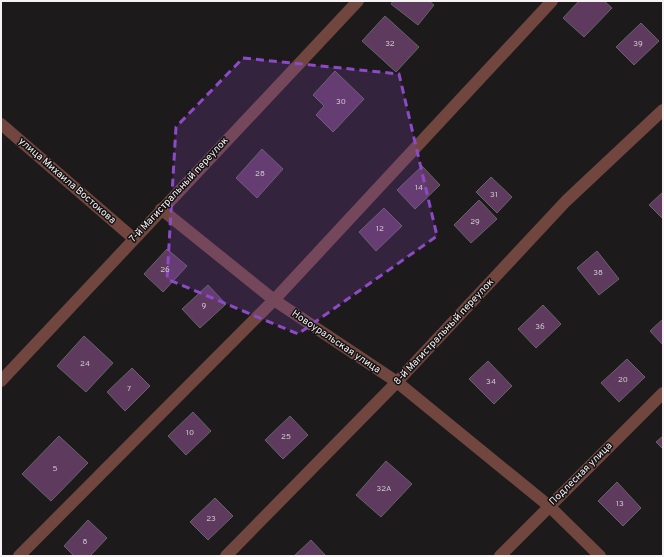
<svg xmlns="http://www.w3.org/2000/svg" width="664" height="557" font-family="Overpass,sans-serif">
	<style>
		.building { fill: #5d3a5e; stroke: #666466 }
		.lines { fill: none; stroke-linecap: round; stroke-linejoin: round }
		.minor { stroke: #70463f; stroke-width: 12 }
		.marked { fill: #8d4ac7; fill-opacity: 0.2; stroke: #8d4ac7; stroke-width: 3; stroke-dasharray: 8 5; stroke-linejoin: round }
		.labels { text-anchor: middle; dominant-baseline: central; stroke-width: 3; stroke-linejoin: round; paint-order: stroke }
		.number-label { font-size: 8px; fill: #cec4cd }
		.street-label { font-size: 10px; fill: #f4f2f2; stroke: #141112 }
	</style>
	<rect width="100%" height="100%" fill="#1d1a1b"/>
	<!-- building -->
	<g class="building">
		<path d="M393,1h36l5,4 -16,20 -27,-21z"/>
		<path d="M579,1h25l8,7 -28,29 -21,-19z"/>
		<path d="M385,16l34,31 -23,25 -34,-31z"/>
		<path d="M641,23l18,18 -25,24 -18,-18z"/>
		<path d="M335,71l29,28 -31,33 -17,-17 8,-9 -11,-11z"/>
		<path d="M262,149l21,20 -26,29 -21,-20z"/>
		<path d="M422,166l18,19 -25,24 -18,-19z"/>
		<path d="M491,177l21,20 -15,16 -21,-21z"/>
		<path d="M663,192v27l-14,-14z"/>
		<path d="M479,200l18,19 -26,24 -17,-18z"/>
		<path d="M384,208l18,18 -26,25 -17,-19z"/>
		<path d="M167,249l20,17 -24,26 -19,-18z"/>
		<path d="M597,251l22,28 -20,16 -22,-27z"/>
		<path d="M208,285l18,19 -26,24 -18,-19z"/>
		<path d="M543,305l18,19 -25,24 -18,-19z"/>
		<path d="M663,319v26l-13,-14z"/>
		<path d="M84,336l29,27 -27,29 -29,-26z"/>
		<path d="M627,359l18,18 -26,25 -18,-19z"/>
		<path d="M488,361l24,25 -18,18 -25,-25z"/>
		<path d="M132,368l18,18 -25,25 -18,-19z"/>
		<path d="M193,412l18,19 -25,24 -18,-19z"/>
		<path d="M290,416l18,19 -25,24 -18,-19z"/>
		<path d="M59,436l29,27 -37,38 -29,-27z"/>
		<path d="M663,436v13l-7,-7z"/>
		<path d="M386,461l26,23 -31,33 -25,-22z"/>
		<path d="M617,482l24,26 -18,18 -25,-25z"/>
		<path d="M215,498l18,18 -25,24 -18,-18z"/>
		<path d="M88,520l19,18 -17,18h-16l-10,-10z"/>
		<path d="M311,540l15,16h-32z"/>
	</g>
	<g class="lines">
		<!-- minor -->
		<g class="minor">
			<path d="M1,124l132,114"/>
			<path d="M161,209l113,91 123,82 152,124 51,50"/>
			<path d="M1,381l357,-380"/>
			<path d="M19,556l255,-256 278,-299"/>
			<path d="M226,556l171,-174 169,-181 97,-91"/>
			<path d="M500,556l163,-163"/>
		</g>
	</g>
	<!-- marked area -->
	<path class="marked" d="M243,58l156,16 38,162 -139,98 -131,-55 9,-152z"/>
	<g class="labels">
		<!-- number labels -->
		<g class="number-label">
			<text x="390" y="44">32</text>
			<text x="638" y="44">39</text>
			<text x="341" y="102">30</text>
			<text x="260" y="174">28</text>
			<text x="419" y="188">14</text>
			<text x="494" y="195">31</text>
			<text x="475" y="222">29</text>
			<text x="380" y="229">12</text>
			<text x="165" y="270">26</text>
			<text x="598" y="273">38</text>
			<text x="204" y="306">9</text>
			<text x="540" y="327">36</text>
			<text x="85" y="364">24</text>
			<text x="623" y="380">20</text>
			<text x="491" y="382">34</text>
			<text x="129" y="389">7</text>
			<text x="190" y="433">10</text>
			<text x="286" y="437">25</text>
			<text x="55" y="469">5</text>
			<text x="384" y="489">32А</text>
			<text x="620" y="504">13</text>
			<text x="211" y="519">23</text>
			<text x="85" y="542">8</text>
		</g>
		<!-- street labels -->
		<g class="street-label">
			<text transform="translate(67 181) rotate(41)">улица Михаила Востокова</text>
			<text transform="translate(179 190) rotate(-47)">7-й Магистральный переулок</text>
			<text transform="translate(444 332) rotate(-47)">8-й Магистральный переулок</text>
			<text transform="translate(336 342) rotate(34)">Новоуральская улица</text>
			<text transform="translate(581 474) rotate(-45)">Подлесная улица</text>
		</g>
	</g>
	<!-- border -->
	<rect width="664" height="557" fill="none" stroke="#f4f2f2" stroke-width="4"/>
</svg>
